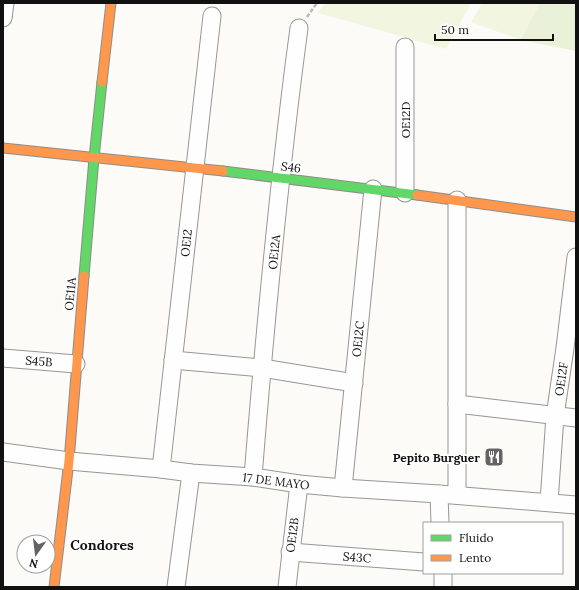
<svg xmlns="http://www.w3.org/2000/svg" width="579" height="590" font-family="Lora,serif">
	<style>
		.green { fill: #e9f2d8 }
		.pitch { fill: #f2f6e1 }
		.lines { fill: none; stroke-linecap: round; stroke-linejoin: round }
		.street-casing { stroke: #979695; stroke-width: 19 }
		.fast-casing { stroke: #8e8d8b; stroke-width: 11 }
		.slow-casing { stroke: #8e8d8b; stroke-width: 11 }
		.path { stroke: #b9b9b8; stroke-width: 2.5; stroke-dasharray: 4 2; stroke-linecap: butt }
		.street { stroke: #fffefe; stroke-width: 17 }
		.fast { stroke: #63d668; stroke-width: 9 }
		.slow { stroke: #ff974d; stroke-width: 9 }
		.labels { text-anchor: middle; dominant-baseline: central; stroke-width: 4; stroke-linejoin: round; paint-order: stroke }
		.street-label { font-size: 12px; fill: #111; stroke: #fff }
		.poi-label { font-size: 12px; font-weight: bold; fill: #111; stroke: #fff; text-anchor: end }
		.quarter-label { font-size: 14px; font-weight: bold; fill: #111; stroke: #fff }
	</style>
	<rect width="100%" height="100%" fill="#fdfbf7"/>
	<!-- green -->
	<path class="green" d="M540,3h36v48l-56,-11z"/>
	<!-- pitch -->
	<g class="pitch">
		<path d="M326,3h145l-25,46 -128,-36z"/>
		<path d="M482,3h58l-20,37 -49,-18z"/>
	</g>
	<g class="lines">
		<defs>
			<g id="street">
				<path d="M3,18l2,-15"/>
				<path d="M405,47v146"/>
				<path d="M457,200v295"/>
				<path d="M3,358l73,6"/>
				<path d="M173,360l89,8 92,15"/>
				<path d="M457,404l119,14"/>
				<path d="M3,452l66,9 92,8 30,4 62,4 46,7 44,4 96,6 137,11"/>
				<path d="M161,469l51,-453"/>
				<path d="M253,477c12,-150 26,-300 46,-449"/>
				<path d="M343,488l30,-299"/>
				<path d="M439,494l1,29"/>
				<path d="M549,502l6,-86 10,-68 11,-91"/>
				<path d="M290,552l134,10"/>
				<path d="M443,573v14"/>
				<path d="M176,587l15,-114"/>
				<path d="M287,587l12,-103"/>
			</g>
			<g id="fast">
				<path d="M223,171l194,24"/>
				<path d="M84,276l10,-118 8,-76"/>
			</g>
			<g id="slow">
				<path d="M102,82l9,-79"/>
				<path d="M3,148l220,23"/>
				<path d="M417,195l159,22"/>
				<path d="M54,587l15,-126 15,-185"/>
			</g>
		</defs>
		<!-- street casing -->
		<use href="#street" class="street-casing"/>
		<!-- fast casing -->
		<use href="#fast" class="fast-casing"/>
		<!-- slow casing -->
		<use href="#slow" class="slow-casing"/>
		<!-- path -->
		<path class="path" d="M307,17l10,-14"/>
		<!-- street -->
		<use href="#street" class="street"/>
		<!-- fast -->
		<use href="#fast" class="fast"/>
		<!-- slow -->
		<use href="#slow" class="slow"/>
	</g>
	<!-- icons -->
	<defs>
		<symbol id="restaurant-square" viewBox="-11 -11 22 22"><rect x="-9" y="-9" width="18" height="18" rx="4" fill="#646362" stroke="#fff"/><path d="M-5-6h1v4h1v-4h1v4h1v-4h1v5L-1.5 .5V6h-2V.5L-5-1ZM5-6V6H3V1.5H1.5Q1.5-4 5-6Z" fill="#fff"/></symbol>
	</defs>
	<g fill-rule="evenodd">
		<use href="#restaurant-square" x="483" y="446" width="22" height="22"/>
	</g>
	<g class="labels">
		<!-- street labels -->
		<g class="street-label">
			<text transform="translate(405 120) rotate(-90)">OE12D</text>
			<text transform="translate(291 167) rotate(7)">S46</text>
			<text transform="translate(186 243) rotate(-84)">OE12</text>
			<text transform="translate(274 252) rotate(-84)">OE12A</text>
			<text transform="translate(70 294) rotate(-85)">OE11A</text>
			<text transform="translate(358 339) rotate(-84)">OE12C</text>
			<text transform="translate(39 361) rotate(4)">S45B</text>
			<text transform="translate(561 379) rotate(-82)">OE12F</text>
			<text transform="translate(276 481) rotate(7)">17 DE MAYO</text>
			<text transform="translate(292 535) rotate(-83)">OE12B</text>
			<text transform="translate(357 557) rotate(4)">S43C</text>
		</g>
		<!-- poi labels -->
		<g class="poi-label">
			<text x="480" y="457">Pepito Burguer</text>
		</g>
		<!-- quarter labels -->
		<g class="quarter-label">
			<text x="102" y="545">Condores</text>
		</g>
	</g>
	<!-- border -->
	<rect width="579" height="590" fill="none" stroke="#111111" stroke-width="8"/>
	<!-- legend -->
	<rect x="423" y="522" width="140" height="52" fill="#ffffff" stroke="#a0a0a0"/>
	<rect x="431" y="535" width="20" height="6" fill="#63d668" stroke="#a0a0a0"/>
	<text x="459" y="542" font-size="12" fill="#111111">Fluido</text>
	<rect x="431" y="555" width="20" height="6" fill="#ff974d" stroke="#a0a0a0"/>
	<text x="459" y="562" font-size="12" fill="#111111">Lento</text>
	<!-- north arrow -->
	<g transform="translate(36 554) rotate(194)"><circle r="19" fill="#ffffff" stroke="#a0a0a0"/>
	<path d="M0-3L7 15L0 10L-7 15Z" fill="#646362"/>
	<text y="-6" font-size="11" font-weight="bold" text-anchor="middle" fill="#111111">N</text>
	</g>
	<!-- scale -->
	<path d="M435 34v6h118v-6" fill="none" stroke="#111111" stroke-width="2"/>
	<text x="441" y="34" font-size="12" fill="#111111" stroke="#ffffff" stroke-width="3" paint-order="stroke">50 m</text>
</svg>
